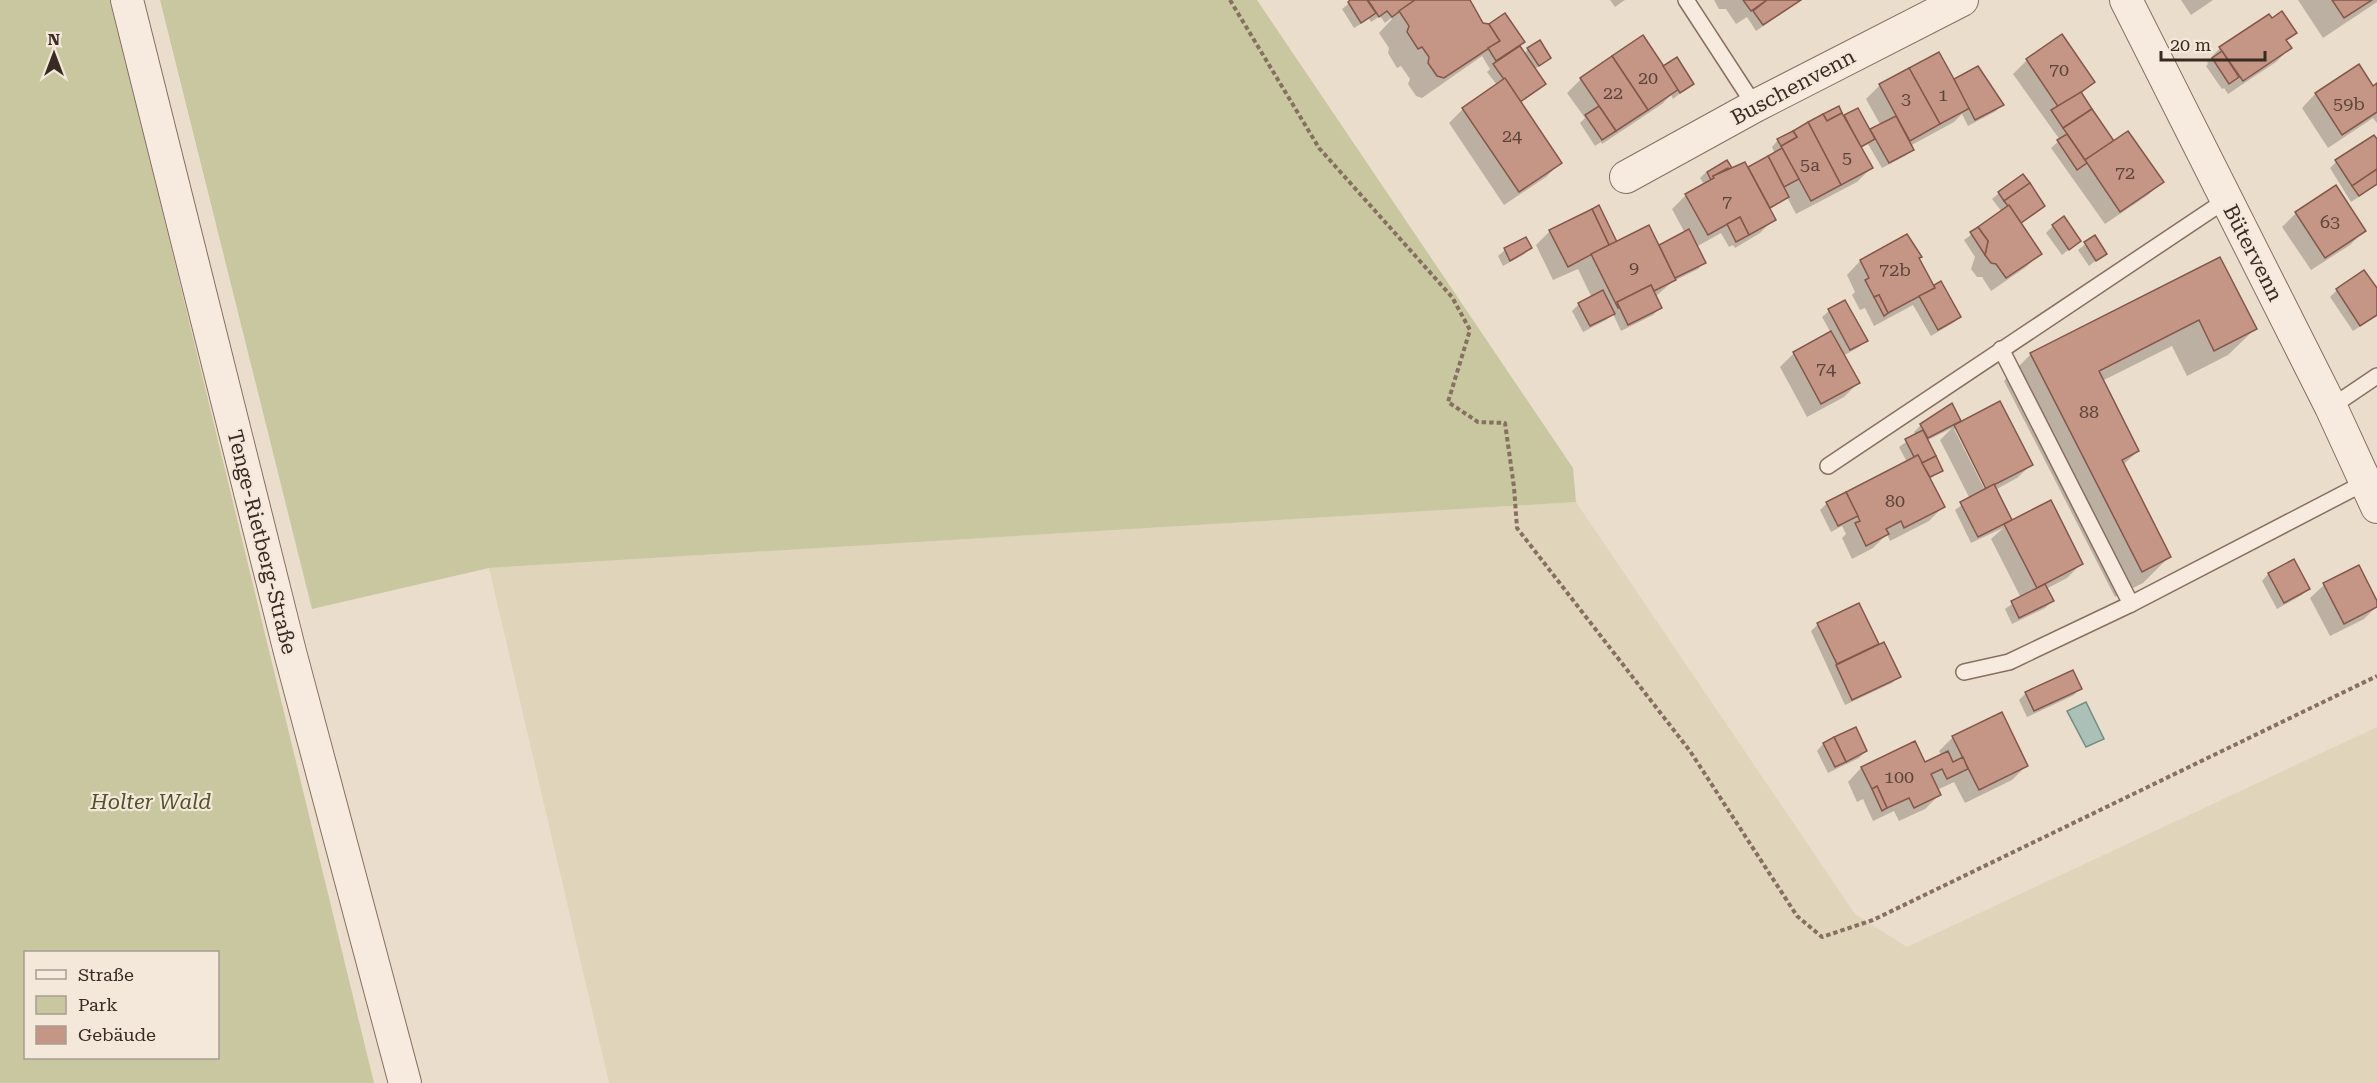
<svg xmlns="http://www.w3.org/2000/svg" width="2377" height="1083" font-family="'Roboto Serif',serif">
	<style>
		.farmland { fill: #e0d4ba }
		.green { fill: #c9c7a0; fill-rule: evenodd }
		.water { fill: #abc0b7; stroke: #728e83; stroke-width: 1.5 }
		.shadow { fill: #0003; fill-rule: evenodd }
		.building { fill: #c59685; stroke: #835749; stroke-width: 1.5 }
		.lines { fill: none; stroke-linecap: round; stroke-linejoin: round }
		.lane-casing { stroke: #876f61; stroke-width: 18 }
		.street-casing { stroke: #876f61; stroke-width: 34 }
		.path { stroke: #876f61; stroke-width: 4; stroke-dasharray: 4.5 3; stroke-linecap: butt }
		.lane { stroke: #f6ebde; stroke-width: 15 }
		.street { stroke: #f6ebde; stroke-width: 32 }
		.labels { text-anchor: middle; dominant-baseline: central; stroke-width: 4.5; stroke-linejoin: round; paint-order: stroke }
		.number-label { font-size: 18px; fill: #5c453c }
		.street-label { font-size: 21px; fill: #392a23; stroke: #f3e8da }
		.park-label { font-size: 21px; font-style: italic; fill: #50532b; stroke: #f3e8da }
	</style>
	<rect width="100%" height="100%" fill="#ebddcc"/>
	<!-- farmland -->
	<path class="farmland" d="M1576,502l279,412 52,33 470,-220v356h-1768l-120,-515z"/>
	<!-- green -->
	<g class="green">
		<path d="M0,0h111l263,1083h-374zM26,952h192v106h-192z"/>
		<path d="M160,0h1097l316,468 3,34 -1087,66 -177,41z"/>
	</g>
	<!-- water -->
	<path class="water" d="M2086,702l18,37 -18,8 -19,-36z"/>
	<!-- shadow -->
	<g class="shadow">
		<path d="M1353,0h116l13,24 41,18 -4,5 5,7 4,-5 21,9 -15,12 10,14 -25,19 41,60 -14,14 -42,28 -55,-82 14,-14 34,-24 -10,-13 3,-3 -8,-13 -60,42 -6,-2 -8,-12 2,-5 -9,-13 -4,2 -9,-15 1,-5 -10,-15 13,-14 -1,-1 -6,5 -5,-7 -9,6 -2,-3 -15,9 -12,-19z"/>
		<path d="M1610,0h15l-10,7z"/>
		<path d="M1714,0h88l-46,31 -9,-14 -11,7 -10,-15h-7z"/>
		<path d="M2181,0h32l-22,15z"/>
		<path d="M2298,0h79v2l-54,36z"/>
		<path d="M2272,20l23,13 -9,8 4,7 -14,14 -48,32 -4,-6 -2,1 -16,-23 2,-2 -1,-2 13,-14z"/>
		<path d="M2027,60l66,22 -12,12 33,49 48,39 -14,13 -43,29 -54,-76 9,-8 -47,-66z"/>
		<path d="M2358,66l14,22 5,-4v39l-4,-5 -45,30 -26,-40 13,-14z"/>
		<path d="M1663,68l29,16 -19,15 -2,-4 -9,9 -60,40 -1,-2 -6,4 -15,-23 5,-5 -18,-25 14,-14z"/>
		<path d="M1953,81l49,23 -6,7 -28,15 -6,-12 -8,8 -44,24 2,3 -7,7 -23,12 -14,-24 -8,4 11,20 -14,14 -61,32 -9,-17 -18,13 5,9 -14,14 -25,15 -2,-3 -4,2 -8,-14 -25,14 8,16 -6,6 -26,13 -17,15 5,11 -7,7 -32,16 -8,-17 -7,6 -23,12 -11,-21 7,-7 13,-6 -14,-29 -25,11 -17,-35 14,-14 66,12 42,4 27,-14 -13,-24 14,-14 18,-11 -4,-6 6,-6 2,1 19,-11 3,6 17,1 28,-15 -3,-7 6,-7 67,-24 25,15 11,-5 -15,-27 14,-14z"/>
		<path d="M2377,141v44l-26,17 -21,-34 6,-6z"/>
		<path d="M1999,193l44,13 -23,18 20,29 -14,14 -35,24 -9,-14h-5l-6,-8 4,-12 -11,-17 38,-28 -10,-13z"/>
		<path d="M2296,213l68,18 -14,14 -39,25 -29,-43z"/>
		<path d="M2053,226l26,15 -17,14 -16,-22z"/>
		<path d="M1906,236l28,52 7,-5 19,34 -7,6 -22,13 -18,-31 -39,21 -9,-18 -5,2 -8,-15 3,-3 -8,-17 13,-14z"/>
		<path d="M2094,237l11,16 -16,13 -11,-16z"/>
		<path d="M1525,239l5,9 -7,7 -20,11 -5,-10 7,-6z"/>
		<path d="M2219,259l36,70 -27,26 -41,21 -15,-30 -70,35 36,70 -15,14 46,92 -26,26 -28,14 -111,-216 27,-27z"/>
		<path d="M2337,290l40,1v24l-24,16 -23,-34z"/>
		<path d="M1845,302l21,39 -7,6 -16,9 15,27 -14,14 -37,20 -27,-50 14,-14 37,-20 -9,-16 7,-6z"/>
		<path d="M1952,405l9,18 70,42 -14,13 -22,12 17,32 69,42 -14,14 -21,11 6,12 -7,7 -33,16 -7,-15 16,-11 -30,-59 12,-11 -32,15 -16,-33 15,-11 -30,-59 12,-12 -26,13 15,29 -12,10 14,27 -14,14 -39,20 -3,-7 -14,14 -21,11 -10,-21 4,-4 -4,-8 -11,6 -11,-22 7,-7 80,-41 -8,-15 17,-12 -2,-3 7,-7zM1954,429h3l34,66 -3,1z"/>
		<path d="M2294,561l14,28 -6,6 -25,14 -15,-28 6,-7z"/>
		<path d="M2324,585l53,19v2l-13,13 -34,17 -20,-38z"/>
		<path d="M1858,605l20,41 21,30 -7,7 -47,22 -34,-74 7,-7z"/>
		<path d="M2072,672l8,16 -6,7 -47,22 -8,-17 7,-7z"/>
		<path d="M1855,729l11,22 -7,7 -31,15 -11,-22 6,-7z"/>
		<path d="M1953,737l73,29 -14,14 -47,23 -11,-21 -17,8 2,5 -14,14 -26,12 -5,-10 -21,10 -10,-22 -6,3 -9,-20 13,-14 53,-25 11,21 17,-8 -3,-5z"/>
	</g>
	<!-- building -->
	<g class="building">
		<path d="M1350,0h17l9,13 -15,10 -13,-21z"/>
		<path d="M1368,0h47l-23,17 -5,-6 -8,6z"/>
		<path d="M1415,0h55l13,23 6,1 11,17 -56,37 -7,-2 -9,-13 1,-6 -7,-10 -4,2 -11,-17 2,-6 -10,-15z"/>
		<path d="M1743,0h24l-16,11z"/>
		<path d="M1767,0h34l-38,25 -10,-14z"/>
		<path d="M2332,0h40l-28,18z"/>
		<path d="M2282,11l15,22 -11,7 6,8 -49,33 -24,-34 50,-33 3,4z"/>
		<path d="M1505,13l20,29 -29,19 -8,-13 12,-7 -11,-17z"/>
		<path d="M2062,34l33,48 -36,26 -33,-49z"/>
		<path d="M1643,35l36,54 -31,21 -36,-54z"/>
		<path d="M1540,40l11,18 -12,8 -12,-18z"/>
		<path d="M1520,46l26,38 -26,18 -27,-38z"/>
		<path d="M2222,51l17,26 -10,7 -17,-26z"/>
		<path d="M1939,52l31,56 -30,16 -31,-56z"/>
		<path d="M1612,56l36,54 -32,21 -36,-53z"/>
		<path d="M1677,57l17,27 -14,9 -17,-27z"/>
		<path d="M2359,64l14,22 4,-3v29l-35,23 -27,-42z"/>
		<path d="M1978,66l26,39 -29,15 -21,-41z"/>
		<path d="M1909,68l31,56 -30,17 -31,-57z"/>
		<path d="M1505,78l57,85 -43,29 -57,-84z"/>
		<path d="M2081,92l11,17 -29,19 -12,-18z"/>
		<path d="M1599,106l17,25 -14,9 -17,-25z"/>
		<path d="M1839,106l3,7 -15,8 -4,-7z"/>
		<path d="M1858,108l17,31 -14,8 -17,-32z"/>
		<path d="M2092,109l22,32 -29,19 -22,-32z"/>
		<path d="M1842,113l31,55 -32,17 -33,-63 15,-8 4,7z"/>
		<path d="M1896,116l18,34 -25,13 -19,-34z"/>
		<path d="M1808,122l33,63 -30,16 -30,-55 16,-9 -4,-6z"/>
		<path d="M1793,131l4,6 -16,9 -4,-7z"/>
		<path d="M2128,131l36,51 -44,30 -35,-52z"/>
		<path d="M2067,134l20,29 -10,7 -20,-30z"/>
		<path d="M2374,135l3,4v30l-25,17 -17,-26z"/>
		<path d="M1782,148l17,31 -15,8 -16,-31z"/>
		<path d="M1768,156l21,41 -19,11 -22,-41z"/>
		<path d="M1727,160l5,8 -3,2 -1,-2 -15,8 1,2 -3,2 -4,-8z"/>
		<path d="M1745,162l31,58 -27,15 -9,-18 -32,18 -23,-41 29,-16 -1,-2z"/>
		<path d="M2377,169v15l-18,12 -7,-10z"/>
		<path d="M2023,174l7,9 -26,18 -6,-9z"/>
		<path d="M2030,183l15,23 -24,17 -17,-22z"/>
		<path d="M2336,185l30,46 -41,27 -30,-46z"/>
		<path d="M1599,205l18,37 -8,3 -17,-36z"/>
		<path d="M2009,205l33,49 -36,24 -10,-14 -5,-1 -6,-8 3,-14 -10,-14z"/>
		<path d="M1592,209l17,36 -41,22 -19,-37z"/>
		<path d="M2064,216l17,25 -12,9 -17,-25z"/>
		<path d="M1740,217l9,18 -13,7 -9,-18z"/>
		<path d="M1649,225l27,55 -22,11 -3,-6 -34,17 3,6h-2l-27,-54z"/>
		<path d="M1978,227l10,14 -3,14 -15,-23z"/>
		<path d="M1689,229l17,34 -31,15 -16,-33z"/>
		<path d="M1907,234l15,23 -3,1 16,30 -47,25 -9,-18 -5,2 -9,-17 4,-2 -9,-18z"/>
		<path d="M2095,235l12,19 -11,7 -12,-19z"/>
		<path d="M1526,237l6,11 -22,13 -6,-13z"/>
		<path d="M2220,257l37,72 -43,22 -15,-31 -100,51 40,80 -17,9 49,97 -29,15 -112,-219z"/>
		<path d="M2364,270l13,18v27l-17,11 -24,-37z"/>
		<path d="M1941,281l20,36 -23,13 -19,-34 16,-8 -1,-3z"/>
		<path d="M1651,285l11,23 -34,17 -11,-23z"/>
		<path d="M1603,290l12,24 -25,12 -12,-23z"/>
		<path d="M1879,295l9,18 -4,3 -10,-19z"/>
		<path d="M1845,300l23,41 -18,9 -22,-41z"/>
		<path d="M1831,331l29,52 -39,21 -28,-52z"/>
		<path d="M2000,401l33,64 -47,24 -32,-64z"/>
		<path d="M1952,403l9,18 -33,17 -8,-14z"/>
		<path d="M1923,430l13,26 -14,7 -4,-8 -4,2 -9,-18z"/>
		<path d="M1918,455l27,52 -41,21 -3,-7 -15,8 3,5 -23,12 -11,-23 5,-2 -14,-29z"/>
		<path d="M1936,456l7,15 -13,6 -8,-14z"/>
		<path d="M1994,484l18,36 -34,17 -18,-35z"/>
		<path d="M1846,492l12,24 -20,10 -12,-24z"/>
		<path d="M2051,500l32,64 -46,24 -33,-64z"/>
		<path d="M2294,559l16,30 -26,14 -16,-30z"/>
		<path d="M2359,565l18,36v6l-33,17 -21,-41z"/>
		<path d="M2045,584l9,17 -35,17 -8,-17z"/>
		<path d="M1859,603l20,41 -42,20 -20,-41z"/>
		<path d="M1884,642l17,35 -49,23 -16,-35z"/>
		<path d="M2073,670l9,19 -48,22 -9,-19z"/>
		<path d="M2002,712l26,54 -49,24 -27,-54z"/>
		<path d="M1856,727l11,24 -21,11 -12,-25z"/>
		<path d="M1834,737l12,25 -11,5 -12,-24z"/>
		<path d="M1915,741l10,21 23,-11 5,11 10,-5 5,12 -21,10 -5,-10 -11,5 10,21 -27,13 -5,-10 -22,10 -10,-22 -5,3 -11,-22z"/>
		<path d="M1877,786l10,22 -5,3 -10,-22z"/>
	</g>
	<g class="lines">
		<defs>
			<g id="lane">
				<path d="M1686,0l69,106"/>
				<path d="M2001,349l130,255"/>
				<path d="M2331,407l46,-31"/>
				<path d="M1828,466l398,-266"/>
				<path d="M1964,672l45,-10 122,-58 235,-122"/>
			</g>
			<g id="street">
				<path d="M127,0l163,652 115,431"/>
				<path d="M2126,0l205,407 46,100"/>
				<path d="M1626,177l129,-71 207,-106"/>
			</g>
		</defs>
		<!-- lane casing -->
		<use href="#lane" class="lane-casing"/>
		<!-- street casing -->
		<use href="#street" class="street-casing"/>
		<!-- path -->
		<path class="path" d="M1230,0l89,148 133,149 18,33 -22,72 30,20 27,1 9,64 3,41 173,223 107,165 25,21 51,-17 504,-244"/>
		<!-- lane -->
		<use href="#lane" class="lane"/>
		<!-- street -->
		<use href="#street" class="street"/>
	</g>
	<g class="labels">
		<!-- number labels -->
		<g class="number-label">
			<text x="2059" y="69">70</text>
			<text x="1648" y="77">20</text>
			<text x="1613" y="92">22</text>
			<text x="1943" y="94">1</text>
			<text x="1906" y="98">3</text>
			<text x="2349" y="103">59b</text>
			<text x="1512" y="135">24</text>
			<text x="1847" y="157">5</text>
			<text x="1810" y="164">5a</text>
			<text x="2125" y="172">72</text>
			<text x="1727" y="201">7</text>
			<text x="2330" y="221">63</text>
			<text x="1634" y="267">9</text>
			<text x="1895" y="269">72b</text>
			<text x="1826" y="368">74</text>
			<text x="2089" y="411">88</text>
			<text x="1895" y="500">80</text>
			<text x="1899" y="776">100</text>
		</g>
		<!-- street labels -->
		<g class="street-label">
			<text transform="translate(1793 87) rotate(-28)">Buschenvenn</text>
			<text transform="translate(2253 253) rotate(63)">Bütervenn</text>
			<text transform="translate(262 542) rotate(76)">Tenge-Rietberg-Straße</text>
		</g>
		<!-- park labels -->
		<g class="park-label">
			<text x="151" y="802">Holter Wald</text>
		</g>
	</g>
	<!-- legend -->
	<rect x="24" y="951" width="195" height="108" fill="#f3e8da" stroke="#a99c91" stroke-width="1.5"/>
	<rect x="36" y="970" width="30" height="9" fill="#f6ebde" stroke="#a99c91" stroke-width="1.5"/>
	<text x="78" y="981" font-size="18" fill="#392a23">Straße</text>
	<rect x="36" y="996" width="30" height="18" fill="#c9c7a0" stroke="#a99c91" stroke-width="1.5"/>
	<text x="78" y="1011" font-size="18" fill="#392a23">Park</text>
	<rect x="36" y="1026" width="30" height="18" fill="#c59685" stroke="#a99c91" stroke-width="1.5"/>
	<text x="78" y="1041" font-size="18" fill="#392a23">Gebäude</text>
	<!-- north arrow -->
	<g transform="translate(54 54)" stroke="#f3e8da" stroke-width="4.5" paint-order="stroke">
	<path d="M0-4.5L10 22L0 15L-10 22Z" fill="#392a23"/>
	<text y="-9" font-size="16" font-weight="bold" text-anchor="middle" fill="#392a23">N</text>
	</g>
	<!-- scale -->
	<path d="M2161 51v9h104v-9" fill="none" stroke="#392a23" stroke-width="3"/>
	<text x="2170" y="51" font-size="18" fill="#392a23" stroke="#f3e8da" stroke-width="4.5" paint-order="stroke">20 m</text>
</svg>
